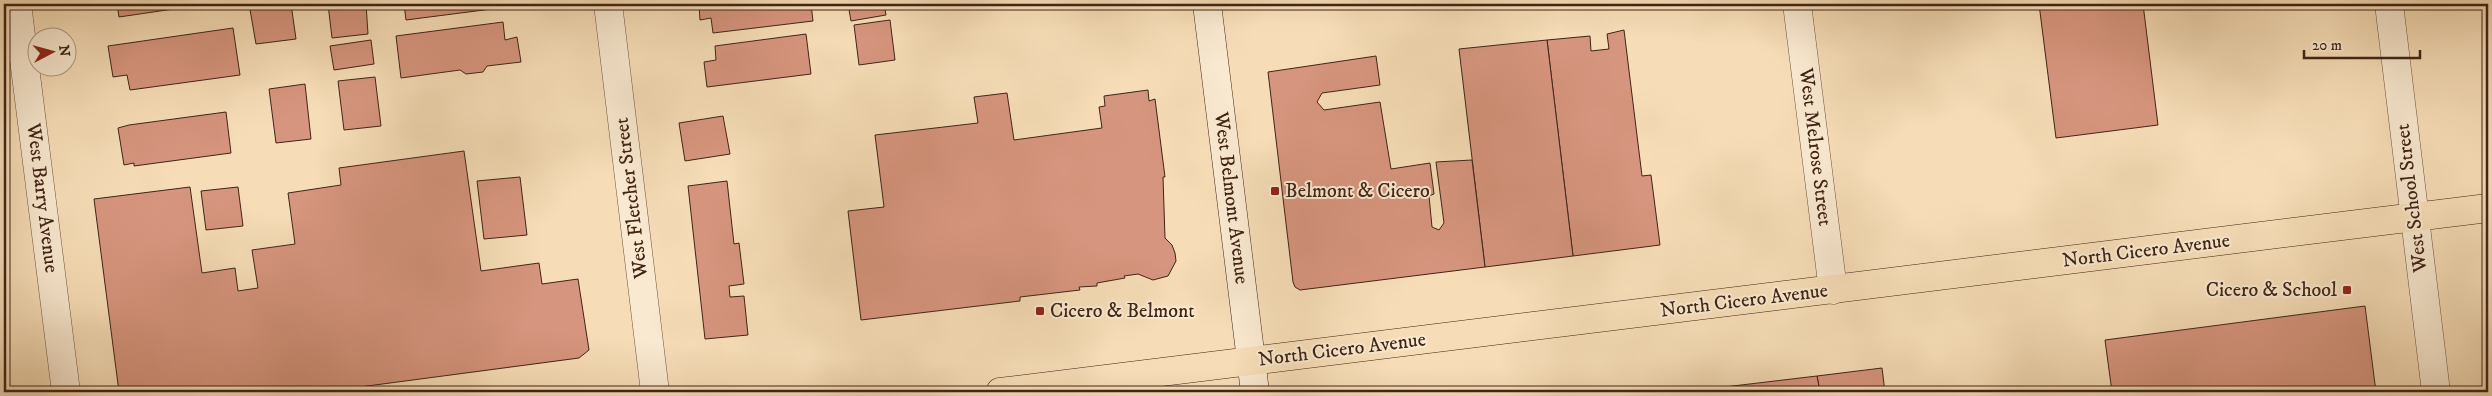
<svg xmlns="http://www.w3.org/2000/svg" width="2492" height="396" font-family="'IM FELL DW Pica',serif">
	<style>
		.building { fill: #d6957e; stroke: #402416 }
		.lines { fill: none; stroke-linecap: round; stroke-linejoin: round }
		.minor-casing { stroke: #6e523e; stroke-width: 29 }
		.secondary-casing { stroke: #402416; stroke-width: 29 }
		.primary-casing { stroke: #402416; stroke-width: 29 }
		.minor { stroke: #f9e9d0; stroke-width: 28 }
		.secondary { stroke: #f9e9d0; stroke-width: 28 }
		.primary { stroke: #f6ddb7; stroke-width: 28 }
		.poi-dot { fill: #8f2418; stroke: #f9e9d0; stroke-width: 2 }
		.labels { text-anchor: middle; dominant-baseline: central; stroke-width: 4; stroke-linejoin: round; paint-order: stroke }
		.street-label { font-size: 20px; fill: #402416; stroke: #f9e9d0 }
		.poi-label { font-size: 20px; fill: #402416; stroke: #f9e9d0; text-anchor: start }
	</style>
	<rect width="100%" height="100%" fill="#f6ddb7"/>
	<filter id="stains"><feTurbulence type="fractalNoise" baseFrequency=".004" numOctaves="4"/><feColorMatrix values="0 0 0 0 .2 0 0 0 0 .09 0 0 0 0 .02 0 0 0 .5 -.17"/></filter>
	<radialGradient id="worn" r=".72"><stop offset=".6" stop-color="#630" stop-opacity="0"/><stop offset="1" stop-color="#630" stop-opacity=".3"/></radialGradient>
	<!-- building -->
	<g class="building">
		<path d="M117,4h91l-89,13z"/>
		<path d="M249,4h42l5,35 -40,5z"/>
		<path d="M328,4h38l2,30 -36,4z"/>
		<path d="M404,4h110l1,2 -109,14z"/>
		<path d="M699,4h112l2,17 -100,12 -2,-15 -11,2z"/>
		<path d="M848,4h36l2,11 -35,6z"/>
		<path d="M2039,4h104l15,121 -102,13z"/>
		<path d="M890,20l5,40 -36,5 -5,-40z"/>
		<path d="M503,22l2,18 12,-3 4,25 -34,4 -4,6 -17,2 -6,-4 -59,8 -5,-42z"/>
		<path d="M233,28l7,47 -110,15 -3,-15 -14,2 -5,-31z"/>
		<path d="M1624,30l18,146 9,-1 9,70 -87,11 -26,-216 43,-4 1,15 18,-2 -2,-15z"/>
		<path d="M806,34l5,40 -104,13 -3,-25 12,-2 -1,-14z"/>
		<path d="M371,40l3,24 -40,6 -4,-24z"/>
		<path d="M1547,40l26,216 -88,11 -26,-218z"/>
		<path d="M1376,56l4,29 -58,8 -5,9 7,8 56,-8 11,67 39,-6 4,31 -5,2 3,31 7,3 5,-7 -8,-61 36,-2 13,107 -185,23 -5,-3 -2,-5 -25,-210z"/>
		<path d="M375,77l6,49 -37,4 -6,-49z"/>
		<path d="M305,84l6,55 -35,4 -7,-54z"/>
		<path d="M1148,90l1,11 6,-2 10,78h-2l2,61 7,7 3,8 1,8 -8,15 -15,4 -15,-6 -14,2 1,2 -28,5v3l-18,1 1,3 -60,7v4l-159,19 -13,-109 36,-4 -9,-72 103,-12 -4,-26 33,-4 7,47 88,-12 -3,-21 6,-1 -1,-10z"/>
		<path d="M226,112l5,41 -97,13v-3l-10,2 -6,-37 11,-3z"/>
		<path d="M723,116l7,38 -45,7 -6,-38z"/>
		<path d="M464,151l17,120 58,-8 3,21 36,-5 11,71 -10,8 -257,34h-203l-25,-193 96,-12 12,86 33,-5 3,23 20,-3 -6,-38 43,-6 -7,-51 53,-8 -2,-17z"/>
		<path d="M520,177l7,58 -43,4 -7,-58z"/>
		<path d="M727,181l7,63 5,-1 5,41 -15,2 1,11 14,-1 4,39 -43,4 -17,-153z"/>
		<path d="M238,187l5,39 -37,4 -5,-39z"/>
		<path d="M2365,306l11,86h-264l-7,-52z"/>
		<path d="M1882,368l3,24h-65l-3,-16z"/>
		<path d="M1817,376l3,16h-138z"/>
	</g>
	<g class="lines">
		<defs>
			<g id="minor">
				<path d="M17,4l49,388"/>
				<path d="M608,4l47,388"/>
				<path d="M1797,4l36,286"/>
				<path d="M2389,4l47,388"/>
			</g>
			<path id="secondary" d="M1207,4l48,388"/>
			<path id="primary" d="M1000,392l1488,-184"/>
		</defs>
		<!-- minor casing -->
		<use href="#minor" class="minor-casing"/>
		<!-- secondary casing -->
		<use href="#secondary" class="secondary-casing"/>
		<!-- primary casing -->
		<use href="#primary" class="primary-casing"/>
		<!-- minor -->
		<use href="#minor" class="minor"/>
		<!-- secondary -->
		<use href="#secondary" class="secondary"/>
		<!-- primary -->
		<use href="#primary" class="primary"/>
	</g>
	<!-- markers -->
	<g class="poi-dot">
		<rect x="1270" y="186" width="10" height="10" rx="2.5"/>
		<rect x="2342" y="285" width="10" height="10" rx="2.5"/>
		<rect x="1035" y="306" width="10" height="10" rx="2.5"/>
	</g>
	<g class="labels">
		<!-- street labels -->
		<g class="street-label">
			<text transform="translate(1815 147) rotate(83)">West Melrose Street</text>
			<text transform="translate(42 198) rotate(83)">West Barry Avenue</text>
			<text transform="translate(632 198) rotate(-97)">West Fletcher Street</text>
			<text transform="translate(1231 198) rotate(83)">West Belmont Avenue</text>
			<text transform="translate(2412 198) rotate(-97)">West School Street</text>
			<text transform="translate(2146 251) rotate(-7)">North Cicero Avenue</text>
			<text transform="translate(1744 301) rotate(-7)">North Cicero Avenue</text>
			<text transform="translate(1342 350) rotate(-7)">North Cicero Avenue</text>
		</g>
		<!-- poi labels -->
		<g class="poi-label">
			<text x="1285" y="191">Belmont &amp; Cicero</text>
			<text x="2337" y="290" text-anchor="end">Cicero &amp; School</text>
			<text x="1050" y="311">Cicero &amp; Belmont</text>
		</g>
	</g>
	<!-- margin -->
	<rect width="2492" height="396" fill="none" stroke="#f6ddb7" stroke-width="20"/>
	<rect x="5" y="5" width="2482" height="386" fill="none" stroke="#402416" stroke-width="2.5"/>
	<rect x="10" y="10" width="2472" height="376" fill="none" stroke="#402416"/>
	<!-- north arrow -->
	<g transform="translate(52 52) rotate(84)"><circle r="24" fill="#f9e9d0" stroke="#af9a86"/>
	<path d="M0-4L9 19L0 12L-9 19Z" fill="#8f2418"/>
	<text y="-8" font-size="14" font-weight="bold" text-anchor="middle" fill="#402416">N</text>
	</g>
	<!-- scale -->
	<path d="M2304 50v8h116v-8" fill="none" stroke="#402416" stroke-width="2.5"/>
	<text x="2312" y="50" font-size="15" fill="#402416" stroke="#f9e9d0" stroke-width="4" paint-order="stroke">20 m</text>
	<rect width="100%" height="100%" filter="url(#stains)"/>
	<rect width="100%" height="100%" fill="url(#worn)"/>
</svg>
